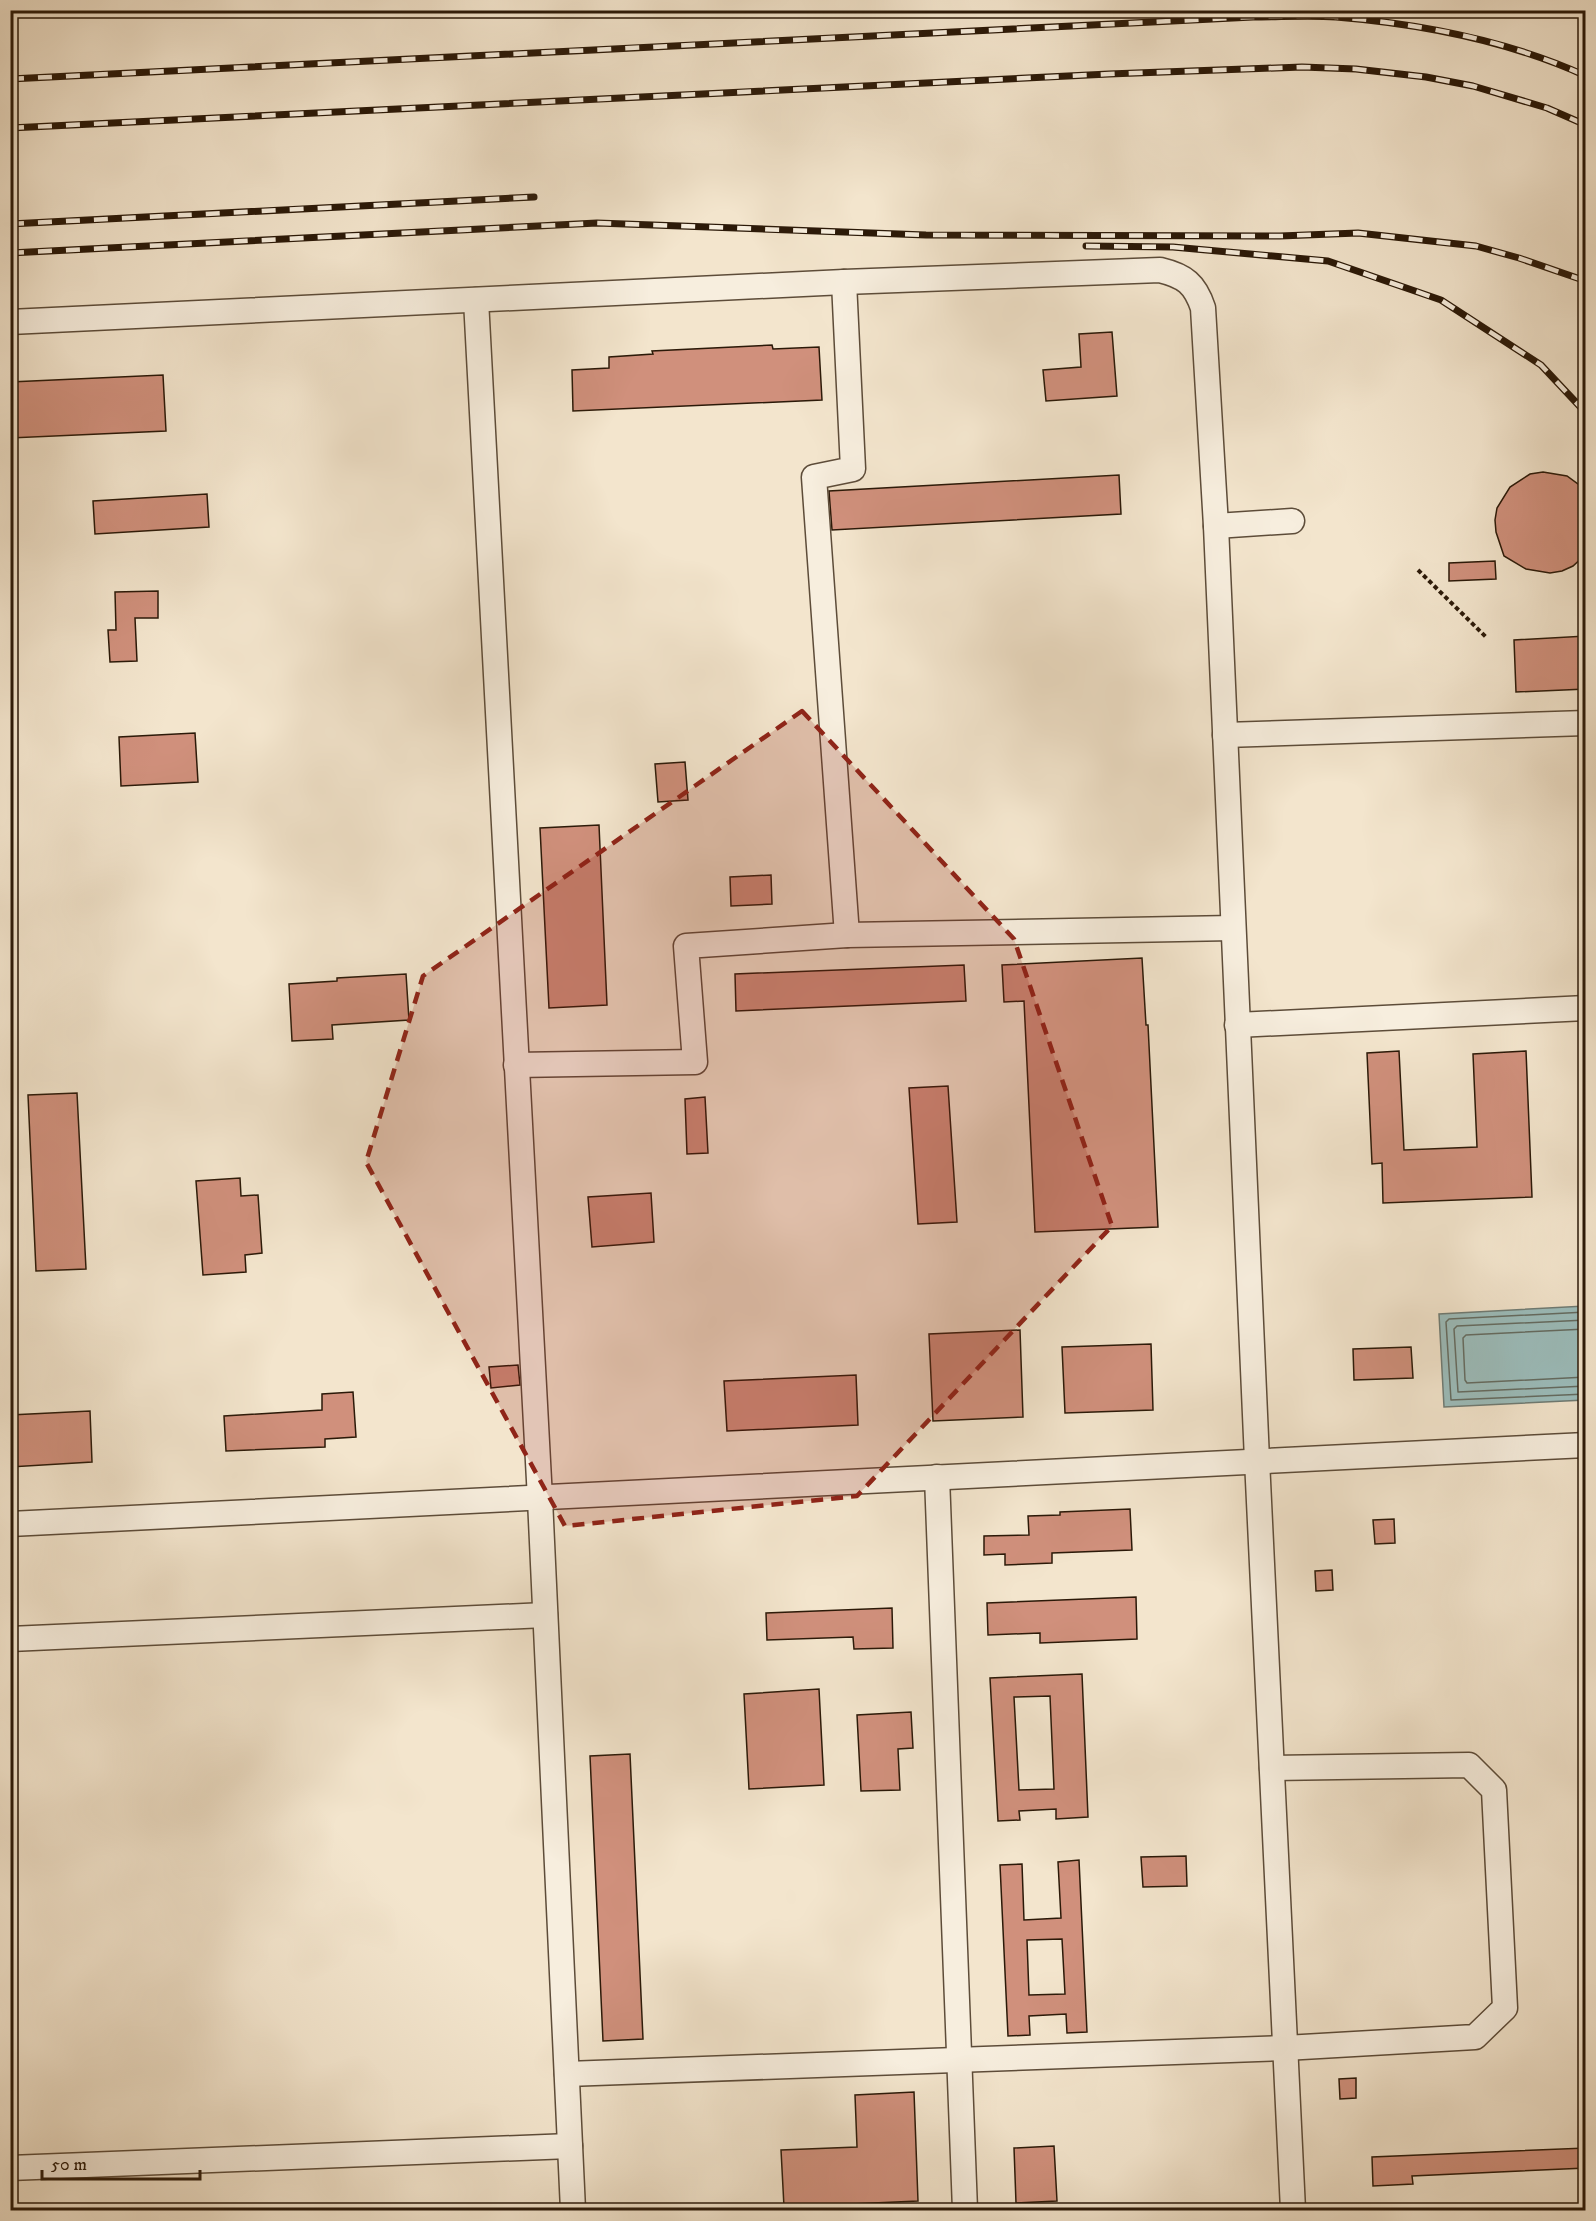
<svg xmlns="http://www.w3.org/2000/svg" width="1596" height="2221" font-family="'IM FELL DW Pica',serif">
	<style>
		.water { fill: #9cbebd; stroke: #6f7c75; stroke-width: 1.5 }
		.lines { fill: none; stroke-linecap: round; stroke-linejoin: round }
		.shore { stroke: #646c62; stroke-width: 1.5 }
		.building { fill: #d0907c; stroke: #2b1908; stroke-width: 1.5; fill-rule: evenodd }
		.minor-casing { stroke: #5d4c39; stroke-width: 27 }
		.path { stroke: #2b1908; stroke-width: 4; stroke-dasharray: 4.5 3; stroke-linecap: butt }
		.minor { stroke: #f7eede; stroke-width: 24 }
		.rail-casing { stroke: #2b1908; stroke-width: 7 }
		.rail { stroke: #f7eede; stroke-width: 4.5; stroke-dasharray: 14; stroke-linecap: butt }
		.marked { fill: #8f2418; fill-opacity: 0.2; stroke: #8f2418; stroke-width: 4.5; stroke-dasharray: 12 8; stroke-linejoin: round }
	</style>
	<rect width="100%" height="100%" fill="#f3e5cd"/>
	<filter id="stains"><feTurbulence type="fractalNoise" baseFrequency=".00333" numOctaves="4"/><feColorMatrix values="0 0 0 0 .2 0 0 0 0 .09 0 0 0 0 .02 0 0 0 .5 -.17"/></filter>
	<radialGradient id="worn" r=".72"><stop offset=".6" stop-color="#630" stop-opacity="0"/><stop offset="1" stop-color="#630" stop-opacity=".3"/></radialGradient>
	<!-- water -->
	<path class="water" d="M1585,1306v94l-141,7 -5,-93z"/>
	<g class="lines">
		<!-- shore -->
		<g class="shore">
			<path d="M1586,1312l-137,7 -3,3 5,78 135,-6"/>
			<path d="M1586,1320l-129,6 -3,3 4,63 128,-6"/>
			<path d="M1586,1329l-120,6 -3,3 2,42 2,3 119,-6"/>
		</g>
	</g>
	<!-- building -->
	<g class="building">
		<path d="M1112,332l5,64 -71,5 -3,-31 38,-3 -2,-33z"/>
		<path d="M772,345l1,4 46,-2 3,53 -249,11 -1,-41 37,-2v-11l44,-3 -1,-3z"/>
		<path d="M163,375l3,56 -156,7v-56z"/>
		<path d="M1543,472l24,4 19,14v64l-13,12 -11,5 -12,2 -24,-4 -22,-13 -8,-24 -1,-12 2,-12 13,-21 20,-13z"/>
		<path d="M1119,475l2,39 -289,16 -3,-39z"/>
		<path d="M207,494l2,33 -114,7 -2,-33z"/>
		<path d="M1495,561l1,18 -47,2v-18z"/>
		<path d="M158,591v27h-23l2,43 -27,1 -2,-32h8l-1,-38z"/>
		<path d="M1586,636v53l-70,3 -2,-52z"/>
		<path d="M195,733l3,49 -77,4 -2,-49z"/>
		<path d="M685,762l3,38 -30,2 -3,-38z"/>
		<path d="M599,825l8,180 -58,3 -9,-180z"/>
		<path d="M771,875l1,29 -41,2 -1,-29z"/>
		<path d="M1142,958l4,67h2l10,202 -123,5 -11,-231 -20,1 -2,-37z"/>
		<path d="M964,965l2,36 -230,10 -1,-37z"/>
		<path d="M406,974l3,46 -77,5 1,14 -41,2 -3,-57 48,-3v-3z"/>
		<path d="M1399,1051l5,99 73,-3 -4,-93 53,-3 6,146 -149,6 -1,-40 -10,1 -5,-111z"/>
		<path d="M948,1086l9,136 -39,2 -9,-136z"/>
		<path d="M77,1093l9,176 -50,2 -8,-176z"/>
		<path d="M705,1097l3,56 -21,1 -2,-55z"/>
		<path d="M240,1178l1,18 17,-1 4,58 -17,2 1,17 -43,3 -7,-94z"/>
		<path d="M651,1193l3,49 -62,5 -4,-50z"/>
		<path d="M1020,1330l3,87 -90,4 -4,-87z"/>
		<path d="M1151,1344l2,66 -88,3 -3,-66z"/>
		<path d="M1411,1347l2,31 -59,2 -1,-31z"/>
		<path d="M518,1365l2,20 -29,3 -2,-21z"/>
		<path d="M856,1375l2,50 -131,6 -3,-50z"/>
		<path d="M353,1392l3,45 -31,2v8l-99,4 -2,-35 98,-6v-16z"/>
		<path d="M90,1411l2,51 -82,5v-52z"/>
		<path d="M1130,1509l2,41 -80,3v10l-47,2v-11l-21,1v-19l45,-1 -1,-19 32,-1v-3z"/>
		<path d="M1394,1519l1,24 -20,1 -2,-24z"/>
		<path d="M1332,1570l1,20 -17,1 -1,-20z"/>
		<path d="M1136,1597l1,42 -97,4v-10l-52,2 -1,-32z"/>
		<path d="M892,1608l1,40 -39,1 -1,-12 -86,3 -1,-27z"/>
		<path d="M1082,1674l6,143 -32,2v-10l-37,2 1,9 -22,1 -8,-143zM1050,1696l4,93 -35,1 -5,-93z"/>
		<path d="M819,1689l5,96 -75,4 -5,-95z"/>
		<path d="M911,1712l2,36 -15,1 2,41 -39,1 -4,-76z"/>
		<path d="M630,1754l13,285 -40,2 -13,-285z"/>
		<path d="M1186,1856l1,30 -44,1 -2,-30z"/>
		<path d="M1079,1860l8,172 -20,1 -1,-19 -37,2 1,19 -22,1 -8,-171 22,-1 2,56 37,-2 -3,-56zM1062,1939l3,55 -36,1 -2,-55z"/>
		<path d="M1356,2078v20l-16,1 -1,-20z"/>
		<path d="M914,2092l4,109 -134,6 -3,-57 76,-3 -2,-52z"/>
		<path d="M1054,2146l3,55 -41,2 -2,-55z"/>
		<path d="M1586,2148v20l-174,8 1,8 -40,2 -1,-29z"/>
	</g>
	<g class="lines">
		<defs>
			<g id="minor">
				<path d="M844,282l9,187 -39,8 33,458"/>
				<path d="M476,300l64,1199 33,711"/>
				<path d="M10,322l834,-40 316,-12c25,6 35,14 43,38l13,218 41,934 36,750"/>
				<path d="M1216,526l76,-5"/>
				<path d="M1225,735l361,-12"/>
				<path d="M1237,1025l349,-17"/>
				<path d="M516,1065l179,-3 -9,-116 161,-11 386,-7"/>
				<path d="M937,1477l28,733"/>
				<path d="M10,1524l1576,-79"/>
				<path d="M10,1639l535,-24"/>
				<path d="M567,2074l718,-26 190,-11 30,-29 -11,-218 -25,-25 -197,3"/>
				<path d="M10,2168l560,-22"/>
			</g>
		</defs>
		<!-- minor casing -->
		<use href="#minor" class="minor-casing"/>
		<!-- path -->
		<path class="path" d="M1418,570l69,68"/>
		<!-- minor -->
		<use href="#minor" class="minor"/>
		<defs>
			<g id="rail">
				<path d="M10,79l1243,-62c28,0 56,-2 83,0 86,7 171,23 250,59"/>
				<path d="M10,128l1099,-54 193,-7 54,2 70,8 47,9 74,22 39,17"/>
				<path d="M10,224l524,-27"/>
				<path d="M1086,246l87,1 155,14 113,39 100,65 45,48"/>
				<path d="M10,253l587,-30 329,12 354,1 78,-3 118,13 43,12 67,23"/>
			</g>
		</defs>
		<!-- rail casing -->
		<use href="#rail" class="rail-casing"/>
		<!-- rail -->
		<use href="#rail" class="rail"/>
	</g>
	<!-- marked area -->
	<path class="marked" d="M802,711l212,228 98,287 -255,270 -292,30 -199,-364 57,-186z"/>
	<!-- margin -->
	<rect width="1596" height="2221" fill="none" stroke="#f3e5cd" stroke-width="36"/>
	<rect x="12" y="12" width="1572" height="2197" fill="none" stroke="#2b1908" stroke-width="3"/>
	<rect x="18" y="18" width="1560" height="2185" fill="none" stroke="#2b1908" stroke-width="1.5"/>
	<!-- scale -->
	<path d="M42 2170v9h158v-9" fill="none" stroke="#2b1908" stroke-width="3"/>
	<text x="51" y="2170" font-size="18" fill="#2b1908" stroke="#f7eede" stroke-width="4.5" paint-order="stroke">50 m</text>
	<rect width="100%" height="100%" filter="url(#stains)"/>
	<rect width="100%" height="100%" fill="url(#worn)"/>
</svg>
